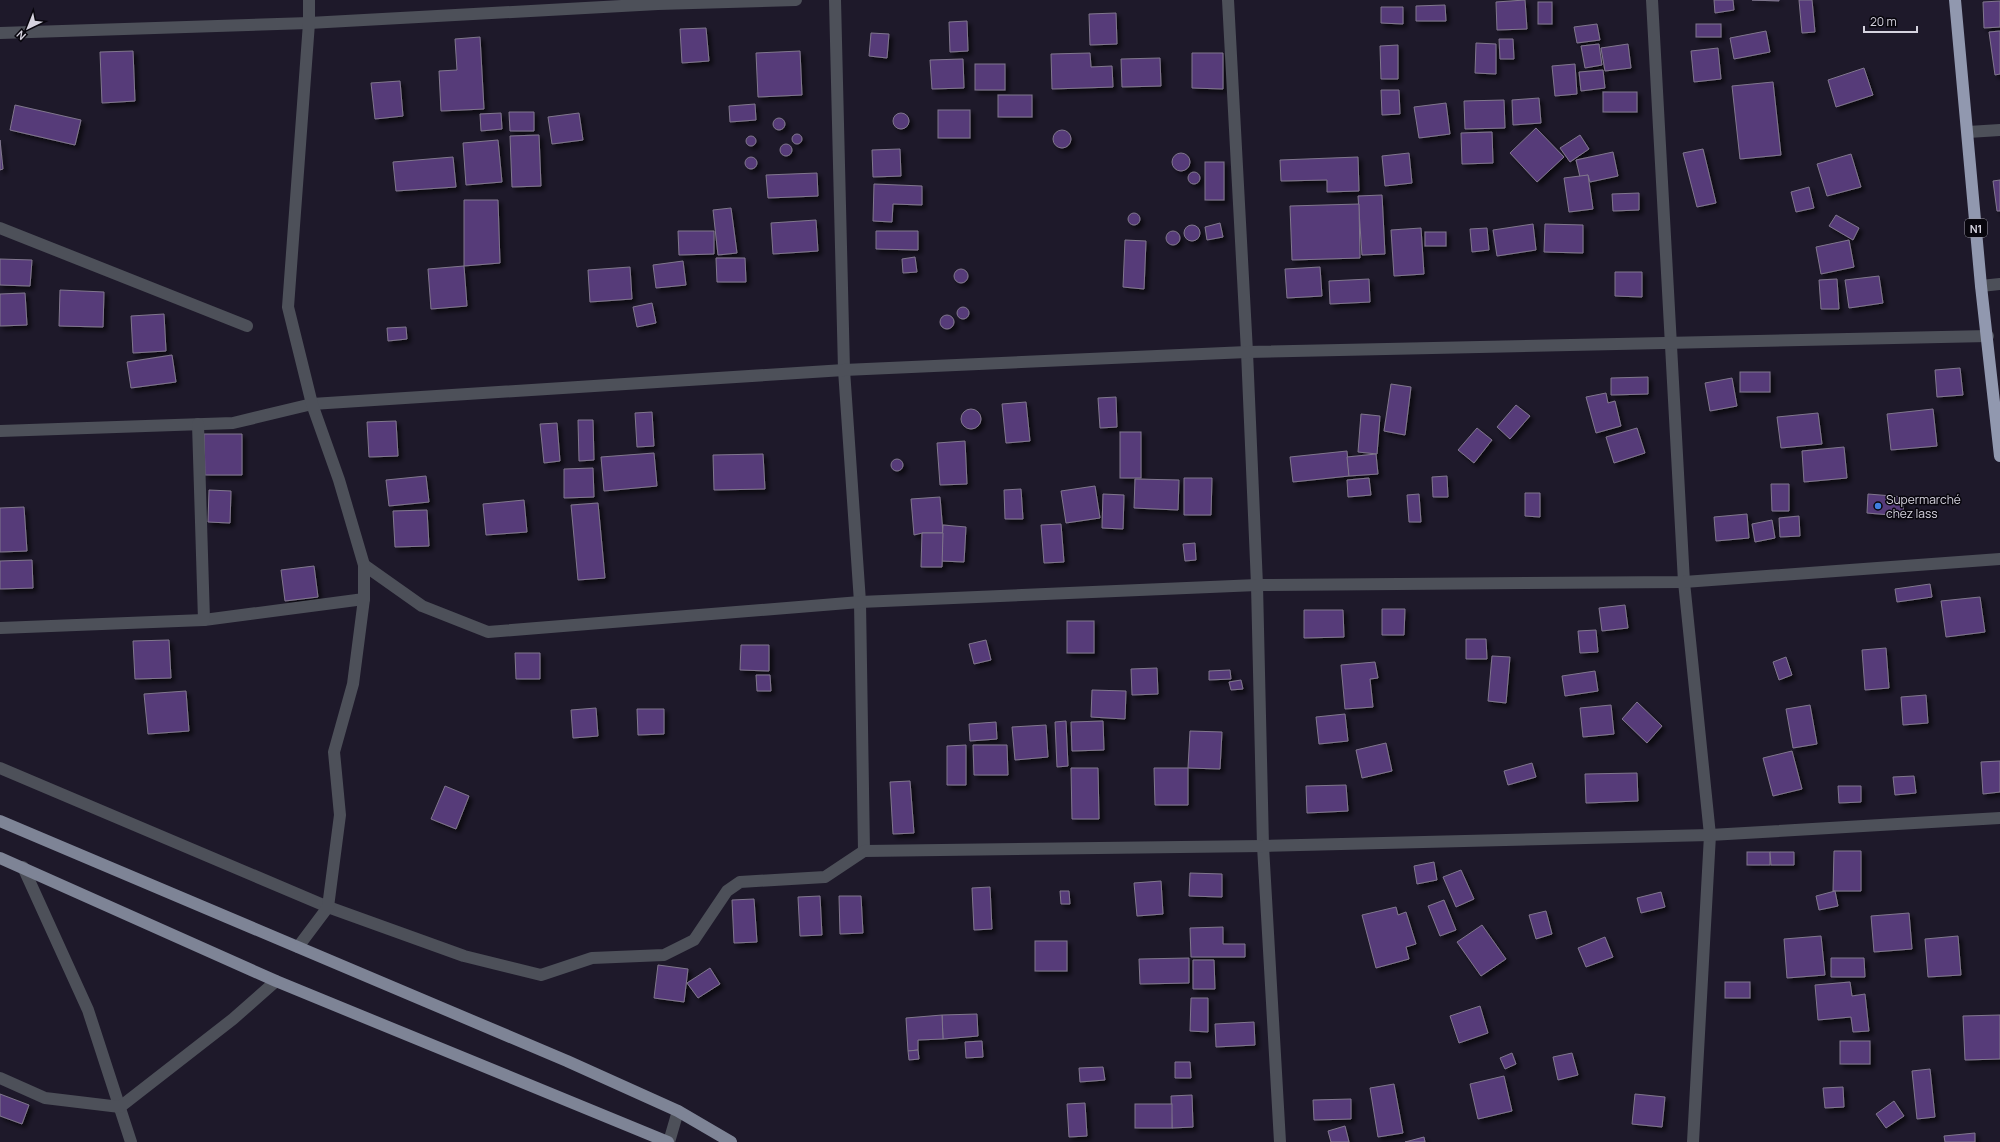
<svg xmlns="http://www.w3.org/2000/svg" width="2000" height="1142" font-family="Manrope,sans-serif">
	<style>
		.building { fill: #573a79; stroke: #80778d; filter: url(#shadow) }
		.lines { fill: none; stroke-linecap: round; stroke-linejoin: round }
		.minor { stroke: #4d5059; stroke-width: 12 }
		.major { stroke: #7e8496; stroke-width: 12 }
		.highway { stroke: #9198af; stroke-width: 12 }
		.shop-dot { fill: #3f7fe0; stroke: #08060d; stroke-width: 1.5 }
		.labels { text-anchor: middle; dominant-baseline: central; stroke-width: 3; stroke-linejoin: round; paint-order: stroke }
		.shield { fill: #08060d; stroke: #9896a0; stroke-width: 1 }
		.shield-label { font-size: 11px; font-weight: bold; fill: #d6d3df }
		.poi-label { font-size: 12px; fill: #d6d3df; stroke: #08060d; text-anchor: start }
	</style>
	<defs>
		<filter id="shadow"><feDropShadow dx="3.5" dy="3.5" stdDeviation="2" flood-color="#0009"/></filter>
	</defs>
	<rect width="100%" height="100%" fill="#1e192a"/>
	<!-- building -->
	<g class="building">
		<path d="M1525,0l2,29 -30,1 -1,-28z"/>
		<path d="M1714,0h19l1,10 -19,3z"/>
		<path d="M1752,0h27v1z"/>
		<path d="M1799,0h13l3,32 -13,1z"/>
		<path d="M2000,1v26l-16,1 -1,-26z"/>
		<rect x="1538" y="2" width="14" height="22"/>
		<path d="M1445,5l1,16h-30v-15z"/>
		<path d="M1381,7h22v17l-22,-1z"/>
		<path d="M1116,13l1,31 -27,1 -1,-31z"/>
		<path d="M967,21l1,30 -18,1 -1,-30z"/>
		<path d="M1597,24l3,16 -23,3 -3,-16z"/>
		<rect x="1696" y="24" width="25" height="13"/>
		<path d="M706,28l3,33 -27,2 -2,-34z"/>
		<path d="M1766,31l4,21 -36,7 -4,-21z"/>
		<path d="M2000,31v43l-5,1 -6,-43z"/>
		<path d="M871,33l18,1 -2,24 -18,-2z"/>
		<path d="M480,37l4,72 -43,2 -2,-40 18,-1 -2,-31z"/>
		<path d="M1499,39h14l1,20h-14z"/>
		<path d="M1476,43l20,1v30l-21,-1z"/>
		<path d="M1599,44l3,21 -17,3 -4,-22z"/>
		<path d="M1628,44l3,24 -26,3 -4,-23z"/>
		<path d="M1398,45v34h-17l-1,-33z"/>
		<path d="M1718,48l3,31 -27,3 -3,-31z"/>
		<path d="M133,51l2,50 -33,2 -2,-51z"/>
		<path d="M800,51l2,44 -44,2 -2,-44z"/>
		<path d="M1090,53l1,14 21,-1 1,21 -61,2 -1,-35z"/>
		<path d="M1192,53h31v36l-31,-1z"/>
		<path d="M1160,58l1,28 -39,1 -1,-28z"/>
		<path d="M963,59l1,29 -32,1 -2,-29z"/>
		<rect x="975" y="64" width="30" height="26"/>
		<path d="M1575,64l2,30 -22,2 -3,-30z"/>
		<path d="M1864,68l9,27 -37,12 -8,-27z"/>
		<path d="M1603,70l2,18 -24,3 -2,-19z"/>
		<path d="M400,81l3,35 -28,3 -4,-36z"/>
		<path d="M1773,82l8,73 -41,4 -8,-73z"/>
		<path d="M1381,90h18l1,24 -18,1z"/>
		<rect x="1603" y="92" width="34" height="20"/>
		<rect x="998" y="95" width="34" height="22"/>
		<path d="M1539,98l2,25 -28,2 -1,-25z"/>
		<path d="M1504,100l1,28 -40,1 -1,-28z"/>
		<path d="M1446,103l4,31 -31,4 -5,-31z"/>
		<path d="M755,104l1,16 -26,2 -1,-16z"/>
		<path d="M15,105l66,15 -6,25 -65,-15z"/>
		<rect x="938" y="110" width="32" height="28"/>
		<path d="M509,112h25v19h-24z"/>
		<path d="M501,113l1,16 -21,2 -1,-17z"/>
		<path d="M579,113l4,27 -31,4 -4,-27z"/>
		<circle cx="901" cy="121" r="8"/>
		<circle cx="779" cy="124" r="6"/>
		<path d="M1536,128l28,29 -27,25 -27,-29z"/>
		<circle cx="1062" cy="139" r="9"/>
		<path d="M1492,132l1,31 -31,1 -1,-31z"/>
		<circle cx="797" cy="139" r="5"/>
		<path d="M539,135l2,51 -29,1 -2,-51z"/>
		<path d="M1580,135l9,14 -19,13 -10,-14z"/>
		<circle cx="751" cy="141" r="5"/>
		<path d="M0,140l3,29 -3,1z"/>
		<path d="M498,140l4,42 -36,3 -3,-42z"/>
		<circle cx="786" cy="150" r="6"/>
		<path d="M900,149l1,27 -28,1 -1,-27z"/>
		<path d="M1703,149l13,54 -19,4 -14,-54z"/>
		<path d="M1613,152l5,24 -28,6 -2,-7 -8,2 -4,-17z"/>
		<path d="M1409,153l3,30 -27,3 -3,-30z"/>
		<circle cx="1181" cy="162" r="9"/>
		<path d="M1851,154l10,33 -34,9 -10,-32z"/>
		<circle cx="751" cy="163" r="6"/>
		<path d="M453,157l3,30 -60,4 -3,-29z"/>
		<path d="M1358,157l1,34 -32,1v-12l-46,1 -1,-21z"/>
		<rect x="1205" y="162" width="19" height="38"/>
		<circle cx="1194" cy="178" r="6"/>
		<path d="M817,173l1,23 -50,2 -2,-23z"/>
		<path d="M1588,175l5,34 -24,3 -5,-34z"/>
		<path d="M2000,180v31h-3l-4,-30z"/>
		<path d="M874,184l48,2v19l-29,-1 -1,18 -19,-1z"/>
		<path d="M1809,187l5,21 -18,4 -5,-20z"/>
		<path d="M1639,193v17l-26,1 -1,-17z"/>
		<path d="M1382,195l3,59 -23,1 -4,-59z"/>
		<path d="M464,200h34l2,63 -36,3z"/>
		<path d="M1359,204l1,54 -68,2 -2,-54z"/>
		<path d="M731,208l6,45 -19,2 -5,-45z"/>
		<circle cx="1134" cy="219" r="6"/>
		<path d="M1836,215l23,13 -6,12 -24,-14z"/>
		<path d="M816,220l2,31 -45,3 -2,-31z"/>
		<path d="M1220,223l3,14 -16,3 -2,-13z"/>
		<path d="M1533,224l3,26 -39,6 -4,-26z"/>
		<path d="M1545,224l38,1v28l-39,-1z"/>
		<circle cx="1192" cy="233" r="8"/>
		<path d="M1421,228l3,46 -30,2 -3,-46z"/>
		<path d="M1487,228l2,22 -17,2 -2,-23z"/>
		<path d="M678,231h36v23l-35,1z"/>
		<path d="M876,231h42v19l-42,-1z"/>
		<circle cx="1173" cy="238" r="7"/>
		<rect x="1425" y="232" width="21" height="14"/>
		<path d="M1125,240l21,1 -2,48 -21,-2z"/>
		<path d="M1849,240l5,27 -33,7 -5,-27z"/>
		<path d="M915,257l2,15 -14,1 -1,-14z"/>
		<path d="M716,258h29l1,24h-29z"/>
		<path d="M0,259l32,1 -2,26 -30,-1z"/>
		<path d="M683,261l3,24 -30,3 -3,-23z"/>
		<path d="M464,266l3,40 -36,3 -3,-40z"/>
		<path d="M630,267l2,32 -42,3 -2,-32z"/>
		<path d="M1320,267l2,29 -35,2 -2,-29z"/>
		<circle cx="961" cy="276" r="7"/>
		<path d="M1615,272h27v25l-27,-1z"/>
		<path d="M1879,276l4,27 -34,5 -4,-28z"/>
		<path d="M1369,279l1,23 -40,2 -1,-23z"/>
		<path d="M1837,279l2,30h-18l-2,-29z"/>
		<path d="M60,290l44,2 -1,35 -44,-1z"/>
		<path d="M25,293l2,32 -27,1v-32z"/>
		<path d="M652,303l4,20 -19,4 -4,-20z"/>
		<circle cx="963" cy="313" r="6"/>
		<path d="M164,314l2,37 -33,2 -2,-37z"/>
		<circle cx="947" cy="322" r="7"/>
		<path d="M406,327l1,12 -19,2 -1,-13z"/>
		<path d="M172,355l4,27 -45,6 -4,-26z"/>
		<path d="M1960,368l3,27 -26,2 -2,-27z"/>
		<rect x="1740" y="372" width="30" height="20"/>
		<path d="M1648,377v17l-37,1v-17z"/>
		<path d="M1732,378l5,28 -27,5 -5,-28z"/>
		<path d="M1391,384l20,3 -6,48 -21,-4z"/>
		<path d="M1606,393l2,10 7,-2 6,25 -25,7 -10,-36z"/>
		<path d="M1116,397l1,30 -17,1 -2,-30z"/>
		<path d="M1026,402l4,39 -24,2 -4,-39z"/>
		<path d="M1516,405l14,11 -20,23 -13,-12z"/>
		<path d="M1933,409l4,37 -46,4 -4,-36z"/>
		<circle cx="971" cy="419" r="10"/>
		<path d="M652,412l2,34 -17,1 -2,-34z"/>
		<path d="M1818,413l4,31 -41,4 -4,-31z"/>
		<path d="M1361,414l19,2 -3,38 -19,-2z"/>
		<path d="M578,420h15l1,40 -15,1z"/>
		<path d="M396,421l2,35 -29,1 -2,-35z"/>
		<path d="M557,423l3,38 -16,2 -4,-39z"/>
		<path d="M1477,428l15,12 -18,23 -16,-13z"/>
		<path d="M1637,428l8,25 -31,10 -8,-26z"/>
		<rect x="1120" y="432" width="21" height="46"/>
		<path d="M204,434h38v41h-37z"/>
		<path d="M965,441l2,43 -27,1 -3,-42z"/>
		<path d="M1844,447l3,31 -43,4 -2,-31z"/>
		<path d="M1347,451l2,25 -56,6 -3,-25z"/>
		<path d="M654,453l3,33 -53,5 -3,-34z"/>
		<path d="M763,454l2,35 -51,1 -1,-35z"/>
		<path d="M1376,454l2,20 -29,2 -2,-19z"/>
		<circle cx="897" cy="465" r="6"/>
		<path d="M593,468l1,29 -30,1v-29z"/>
		<path d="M426,476l3,26 -40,4 -3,-26z"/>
		<path d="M1447,476l1,21h-15l-1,-20z"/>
		<path d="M1184,478h28l-1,37h-27z"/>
		<path d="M1369,478l2,17 -23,2 -1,-17z"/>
		<path d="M1135,479l44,1 -1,30 -44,-2z"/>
		<path d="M1771,484h18v27h-17z"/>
		<path d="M1095,486l5,32 -34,5 -5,-32z"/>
		<path d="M1021,489l2,30h-18l-1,-29z"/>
		<path d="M209,490l22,1 -1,32 -22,-1z"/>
		<path d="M1525,493h15v24l-15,-1z"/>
		<path d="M1103,494l21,1 -1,34 -21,-1z"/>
		<path d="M1419,494l2,28h-12l-2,-27z"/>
		<path d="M1868,494l36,3 -1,19 -36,-3z"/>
		<path d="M940,497l3,36h-21l-8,2 -3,-36z"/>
		<path d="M524,500l3,32 -41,3 -3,-31z"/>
		<path d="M598,503l7,75 -27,2 -7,-75z"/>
		<path d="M24,507l3,44 -27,1v-44z"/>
		<path d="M427,510l2,36 -34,1 -2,-36z"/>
		<path d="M1747,514l2,24 -33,3 -2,-24z"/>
		<path d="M1799,516l1,20 -20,1 -1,-19z"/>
		<path d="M1772,520l3,18 -20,4 -3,-18z"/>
		<path d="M1061,524l3,38 -20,1 -3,-38z"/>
		<path d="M943,525l23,2 -2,35 -23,-1z"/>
		<path d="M922,533h21l-1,34h-21z"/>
		<path d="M1195,543l1,17 -11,1 -2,-17z"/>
		<path d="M32,560l1,28 -33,1v-28z"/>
		<path d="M314,566l4,31 -33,4 -4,-31z"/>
		<path d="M1930,584l2,13 -35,5 -2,-13z"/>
		<path d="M1980,597l5,35 -39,5 -5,-36z"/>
		<path d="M1625,605l3,23 -26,3 -3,-23z"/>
		<path d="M1382,609h23l-1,26h-22z"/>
		<path d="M1304,610h39l1,27 -40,1z"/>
		<rect x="1067" y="621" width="27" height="32"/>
		<path d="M1596,630l2,22 -18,1 -2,-22z"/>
		<path d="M1466,639h20l1,20h-21z"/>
		<path d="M169,640l2,38 -36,1 -2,-38z"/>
		<path d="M986,640l5,20 -17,4 -5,-20z"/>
		<path d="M741,645h28v26l-29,-1z"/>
		<path d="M1886,648l3,40 -24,2 -3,-40z"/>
		<path d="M515,653h25v26h-24z"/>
		<path d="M1492,656l18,1 -4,46 -18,-2z"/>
		<path d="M1786,657l6,18 -13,5 -6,-18z"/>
		<path d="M1375,662l3,16 -8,1 3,28 -28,2 -4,-44z"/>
		<path d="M1157,668l1,26 -26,1 -1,-26z"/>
		<path d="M1230,670l1,9 -22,1v-9z"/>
		<path d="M1595,671l3,20 -33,5 -3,-20z"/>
		<path d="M756,675h14l1,16h-14z"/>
		<path d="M1241,680l2,9 -12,1 -2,-8z"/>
		<path d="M1092,690l34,1 -1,28 -34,-2z"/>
		<path d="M186,691l3,40 -41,3 -4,-40z"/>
		<path d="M1926,695l2,28 -25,2 -2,-28z"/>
		<path d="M1637,702l25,24 -15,17 -25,-24z"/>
		<path d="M1611,705l3,29 -31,3 -3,-29z"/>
		<path d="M1810,705l7,39 -24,4 -7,-39z"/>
		<path d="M596,708l2,28 -25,2 -2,-28z"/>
		<path d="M637,709h27v25l-26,1z"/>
		<path d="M1345,714l3,27 -29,3 -3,-27z"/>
		<path d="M1066,721l2,45 -11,1 -2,-45z"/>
		<path d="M1103,721l1,29 -32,1 -1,-29z"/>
		<path d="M996,722l1,17 -27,2 -1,-17z"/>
		<path d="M1046,725l2,32 -33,3 -3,-33z"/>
		<path d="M1190,731l32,1 -2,37 -32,-1z"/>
		<path d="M1386,743l6,28 -30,7 -6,-28z"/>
		<path d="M966,745v40h-19v-39z"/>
		<path d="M973,745h34l1,30h-34z"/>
		<path d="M1792,751l10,38 -29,7 -10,-38z"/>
		<path d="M2000,761v31l-17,2 -2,-32z"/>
		<path d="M1532,763l4,14 -28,8 -4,-14z"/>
		<path d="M1071,768h27l1,51h-27z"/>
		<path d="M1154,768h34v37h-33z"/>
		<path d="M1637,773l1,28 -52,2 -1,-29z"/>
		<path d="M1914,776l2,17 -21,2 -2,-18z"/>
		<path d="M910,781l4,52 -21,1 -3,-52z"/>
		<path d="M1346,785l2,26 -41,2 -1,-27z"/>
		<path d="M445,786l24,10 -13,33 -25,-10z"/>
		<path d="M1838,786h23v16l-22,1z"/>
		<path d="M1834,851h27v40h-28z"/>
		<rect x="1747" y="852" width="23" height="13"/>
		<path d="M1770,852h24v13h-23z"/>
		<path d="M1434,862l3,18 -20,4 -3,-18z"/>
		<path d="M1461,870l13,29 -18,8 -13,-30z"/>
		<path d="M1190,873l32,1v23l-33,-1z"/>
		<path d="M1161,881l2,33 -26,2 -3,-33z"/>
		<path d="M990,887l2,42 -18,1 -2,-42z"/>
		<path d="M1060,891h9l1,13h-9z"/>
		<path d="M1835,891l3,15 -19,4 -3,-14z"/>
		<path d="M1661,892l4,15 -24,6 -4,-15z"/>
		<path d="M820,896l2,39 -22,1 -2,-39z"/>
		<path d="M839,896h22l2,37 -23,1z"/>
		<path d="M754,899l3,43 -23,1 -2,-43z"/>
		<path d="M1444,900l12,30 -16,6 -12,-30z"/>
		<path d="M1396,907l2,8 8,-3 10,32 -10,3 3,12 -33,9 -14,-53z"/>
		<path d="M1546,911l6,23 -16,5 -7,-24z"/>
		<path d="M1909,913l3,36 -38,3 -3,-36z"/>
		<path d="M1482,925l24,34 -25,17 -24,-34z"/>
		<path d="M1223,927v17h22v13h-54l-1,-29z"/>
		<path d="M1821,936l4,39 -38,3 -3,-39z"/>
		<path d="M1958,936l3,39 -33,2 -3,-38z"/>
		<path d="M1605,937l8,20 -27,10 -8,-19z"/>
		<rect x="1035" y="941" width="32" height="30"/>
		<path d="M1189,958v25l-49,1 -1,-25z"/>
		<path d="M1831,958h33l1,19h-34z"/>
		<path d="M1193,960h21l1,29h-22z"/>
		<path d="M658,965l30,4 -4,33 -30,-4z"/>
		<path d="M710,968l10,16 -22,14 -11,-15z"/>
		<rect x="1725" y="982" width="25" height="16"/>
		<path d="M1850,982l2,14 13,-2 4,37 -16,1 -2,-15 -33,3 -3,-35z"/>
		<path d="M1191,998h17v34l-18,-1z"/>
		<path d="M1480,1006l8,27 -29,10 -9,-27z"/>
		<path d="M977,1014l1,22 -35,3 -1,-24z"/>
		<path d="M942,1015l1,24 -25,1v10l-10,1 -2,-33z"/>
		<path d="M2000,1015v44l-35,1 -2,-44z"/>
		<path d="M1254,1022l1,23 -39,2 -1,-23z"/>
		<path d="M982,1041l1,16 -17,1 -1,-16z"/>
		<rect x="1840" y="1041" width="30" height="23"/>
		<path d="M918,1050l1,9 -10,1 -1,-9z"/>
		<path d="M1512,1053l4,11 -11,5 -5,-11z"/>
		<path d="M1572,1053l6,22 -20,5 -5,-23z"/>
		<path d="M1175,1062h15l1,16h-16z"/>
		<path d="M1103,1067l2,13 -25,2 -1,-14z"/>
		<path d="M1930,1069l5,48 -18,2 -5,-48z"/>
		<path d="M1504,1076l8,35 -34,8 -8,-35z"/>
		<path d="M1394,1084l9,49 -25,4 -8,-49z"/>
		<path d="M1843,1087l1,20 -19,1 -2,-20z"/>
		<path d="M0,1094l29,11 -7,19 -22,-8z"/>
		<path d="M1635,1094l30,3 -3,30 -30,-3z"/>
		<path d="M1192,1095l1,32 -21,1 -1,-32z"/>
		<path d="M1351,1099v20l-37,1 -1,-20z"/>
		<path d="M1894,1101l10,15 -18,12 -10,-14z"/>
		<path d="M1085,1103l2,33 -18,1 -2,-33z"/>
		<rect x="1135" y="1104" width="37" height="24"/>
		<path d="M1345,1126l4,16h-18l-3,-11z"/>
		<path d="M1975,1133v9h-30l-1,-6z"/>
		<path d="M1424,1137l1,5h-20z"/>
	</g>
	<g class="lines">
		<!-- minor -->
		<g class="minor">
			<path d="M835,0l9,370 16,232 4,249"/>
			<path d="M1228,0l19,352 10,233 6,261 17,296"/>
			<path d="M1652,0l32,582 26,253 -17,307"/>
			<path d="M0,33l309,-10 349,-19 138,-4"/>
			<path d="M1968,132l32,-2"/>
			<path d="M0,228l247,98"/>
			<path d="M1981,286l19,-2"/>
			<path d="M0,431l233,-8 79,-19 532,-34 403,-18 741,-16"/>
			<path d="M364,565l58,41 66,26 372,-30 397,-17 427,-3 316,-23"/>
			<path d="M204,620l160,-21"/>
			<path d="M0,628l204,-8 -6,-196"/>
			<path d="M0,768l328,139 136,49 77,19 51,-17 72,-3 30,-15 33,-49 13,-9 85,-5 39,-26 399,-5 447,-11 290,-17"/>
			<path d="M23,867l65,143 43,132"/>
			<path d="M298,947l30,-40 12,-92 -6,-63 19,-68 11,-85v-34l-25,-85 -27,-76 -24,-97 21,-284v-23"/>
			<path d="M0,1078l45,20 75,9 113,-88 43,-38"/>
			<path d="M669,1142l9,-31"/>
		</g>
		<!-- major -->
		<g class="major">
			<path d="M0,821l567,240 111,50 53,31"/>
			<path d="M0,858l276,123 392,161"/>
		</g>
		<!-- highway -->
		<path class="highway" d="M1955,0l26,286 19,170"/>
	</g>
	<!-- markers -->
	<circle class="shop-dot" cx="1878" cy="506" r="4"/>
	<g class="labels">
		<!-- shield labels -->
		<rect class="shield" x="1965" y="219" width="22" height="18" rx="3"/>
		<g class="shield-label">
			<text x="1976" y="228">N1</text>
		</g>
		<!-- poi labels -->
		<g class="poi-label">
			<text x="1886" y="499">Supermarché<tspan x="1886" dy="14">chez lass</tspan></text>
		</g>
	</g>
	<!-- north arrow -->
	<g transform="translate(28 28) rotate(223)" stroke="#08060d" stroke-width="3" paint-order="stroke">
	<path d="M0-3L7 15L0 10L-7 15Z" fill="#d6d3df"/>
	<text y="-6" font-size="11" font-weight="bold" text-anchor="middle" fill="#d6d3df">N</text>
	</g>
	<!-- scale -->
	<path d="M1864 26v6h53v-6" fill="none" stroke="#d6d3df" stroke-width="2"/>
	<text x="1870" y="26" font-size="12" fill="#d6d3df" stroke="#08060d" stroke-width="3" paint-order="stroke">20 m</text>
</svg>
